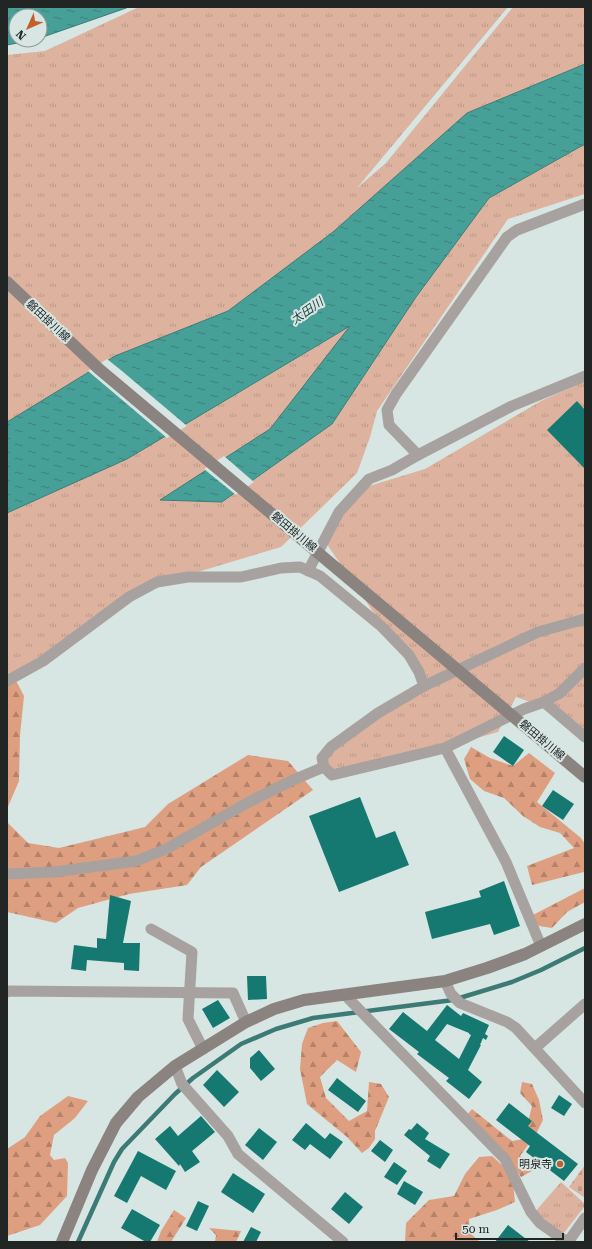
<svg xmlns="http://www.w3.org/2000/svg" width="592" height="1249" font-family="'Roboto Serif','Noto Sans JP',serif">
	<style>
		.grass { fill: url(#grass-tufts) }
		.forest { fill: url(#forest-firs) }
		.cemetery { fill: url(#cemetery-stones) }
		.water { fill: url(#water-ripples); stroke: #3c7b75 }
		.pier { fill: #d7e5e3 }
		.lines { fill: none; stroke-linecap: round; stroke-linejoin: round }
		.stream { stroke: #3c7b75; stroke-width: 4.5 }
		.building { fill: #157971; fill-rule: evenodd }
		.street { stroke: #a7a29f; stroke-width: 11 }
		.secondary { stroke: #8a837f; stroke-width: 12 }
		.secondary-bridge { stroke: #8a837f; stroke-width: 12 }
		.poi-dot { fill: #c35f28; stroke: #d7e5e3; stroke-width: 1.5 }
		.labels { text-anchor: middle; dominant-baseline: central; stroke-width: 4; stroke-linejoin: round; paint-order: stroke }
		.street-label { font-size: 11px; fill: #212625; stroke: #d7e5e3 }
		.poi-label { font-size: 11px; fill: #212625; stroke: #d7e5e3; text-anchor: end }
		.water-label { font-size: 12px; font-style: italic; fill: #163f3b; stroke: #d7e5e3 }
	</style>
	<defs>
		<pattern id="grass-tufts" width="24" height="20" patternUnits="userSpaceOnUse"><rect width="24" height="20" fill="#ddb29e"/><path d="M3 7l-1-3M5 7V3M7 7l1-3M15 17l-1-3M17 17v-4M19 17l1-3" fill="none" stroke="#bd9988"/></pattern>
		<pattern id="forest-firs" width="22" height="20" patternUnits="userSpaceOnUse"><rect width="22" height="20" fill="#de9f81"/><path d="M5 1l3.5 6h-7zM16 11l3.5 6h-7z" fill="#b48169"/></pattern>
		<pattern id="cemetery-stones" width="16" height="16" patternUnits="userSpaceOnUse"><rect width="16" height="16" fill="#ddb29e"/><path d="M2 7V4a2 2 0 0 1 4 0v3zM10 15v-3a2 2 0 0 1 4 0v3z" fill="#bd9988"/></pattern>
		<pattern id="water-ripples" width="26" height="14" patternUnits="userSpaceOnUse"><rect width="26" height="14" fill="#47a097"/><path d="M2 4q2-2 4 0t4 0M15 11q2-2 4 0t4 0" fill="none" stroke="#3b827b"/></pattern>
	</defs>
	<rect width="100%" height="100%" fill="#d7e5e3"/>
	<!-- grass -->
	<g class="grass">
		<path d="M139,7h369l-151,181 29,-25 127,-156h72v57l-118,49 -134,119 -105,79 -113,45 -108,66v-367l38,-4z"/>
		<path d="M585,144v50l-77,25 -131,192 -7,26 -13,36 -76,74 -130,39 -144,93v-166l120,-54 225,-134 -82,104 -110,71 63,2 109,-78 84,-127 73,-99z"/>
		<path d="M585,381v356l-30,-26 -39,-14 -18,35 -88,25 -78,18 -10,-17 102,-72 -100,-146 35,-51 66,-20 116,-68z"/>
		<path d="M561,1182l24,22v2l-22,28 -29,-21z"/>
	</g>
	<!-- forest -->
	<g class="forest">
		<path d="M14,677l10,19 -4,39 -1,46 -12,28v-128z"/>
		<path d="M471,747l19,11 23,8 16,-13 26,20 -18,29 44,36 4,6v31l-1,-3 -52,13 -5,-19 47,-18 -14,-15 -20,-6 -17,-11 -19,-18 -20,-7 -14,-12 -6,-20z"/>
		<path d="M248,755l40,6 25,29 -112,77 -14,18 -58,9 -51,14 -22,15 -49,-11v-90l21,21 31,5 86,-21 23,-23z"/>
		<path d="M585,888v14l-18,10 -15,16 -13,-2 -10,-9z"/>
		<path d="M337,1021l24,31 -5,20 -19,-12 -17,17 6,21 23,23 18,-10 2,-29 12,2 8,13 -14,34v8l-6,9 -7,5 -15,-16 -40,-33 -7,-35 2,-25 6,-16 15,-5z"/>
		<path d="M522,1082l10,2 7,16 4,20 -7,14 -16,22 12,15 -11,6 -13,-18 -41,-44 5,-6 40,32 12,-2 8,-33 -12,-13z"/>
		<path d="M68,1096l20,5 -13,17 -21,17 -4,20 4,5 11,-2 3,5 -1,33 -27,29 -33,11v-87l18,-12 15,-21z"/>
		<path d="M492,1156l20,18 3,28 -18,8 -28,9 1,14 10,9h-75l1,-19 23,-23 25,-4 11,-22 14,-17z"/>
		<path d="M174,1210l12,8 -15,24h-14l4,-11z"/>
		<path d="M209,1228l32,3 -5,11h-21l1,-7z"/>
	</g>
	<!-- cemetery -->
	<path class="cemetery" d="M585,1165v33l-16,-11z"/>
	<!-- water -->
	<g class="water">
		<path d="M7,7h122l-89,31v-22h-24v24h17l-26,5z"/>
		<path d="M585,64v80l-96,54 -73,99 -84,127 -110,78 -62,-2 110,-71 80,-103 -223,133 -120,54v-91l108,-66 113,-45 105,-79 134,-119z"/>
	</g>
	<!-- pier -->
	<g class="pier">
		<path d="M107,359l15,12 65,55 -20,12 -79,-67z"/>
		<path d="M224,456l30,26 -18,13 -32,-26z"/>
	</g>
	<g class="lines">
		<!-- stream -->
		<path class="stream" d="M78,1242l36,-80 8,-13 53,-55 18,-16 48,-34 35,-15 37,-11 140,-18 59,-18 29,-12 44,-22"/>
	</g>
	<!-- building -->
	<g class="building">
		<path d="M577,401l8,9v59l-38,-39z"/>
		<path d="M504,736l20,14 -11,16 -20,-14z"/>
		<path d="M553,790l21,14 -11,16 -21,-14z"/>
		<path d="M360,797l16,41 19,-7 14,34 -70,27 -30,-76z"/>
		<path d="M504,881l16,45 -26,9 -4,-11 -58,15 -7,-27 56,-15 -2,-6z"/>
		<path d="M110,895l21,6 -8,42h17l-1,28 -15,-1v-7l-37,-3 -1,11 -15,-2 3,-24 23,3v-10l9,1z"/>
		<path d="M247,976h19l1,23 -19,1z"/>
		<path d="M218,1000l12,18 -17,10 -11,-19z"/>
		<path d="M447,1005l14,11 2,-3 26,12 -4,9 3,2 -2,4 -3,-2 -3,7h1l-13,25 14,12 -13,17 -23,-18 3,-3 -32,-24 2,-2 -30,-23 14,-17 24,19zM447,1024l22,9v1l2,1 -12,24 -24,-19z"/>
		<path d="M259,1050l16,19 -14,12 -11,-13v-10z"/>
		<path d="M217,1070l22,22 -15,15 -21,-22z"/>
		<path d="M337,1078l29,23 -8,11 -30,-22z"/>
		<path d="M559,1095l13,9 -8,12 -13,-8z"/>
		<path d="M509,1103l23,18 -4,5 50,38 -14,17 -38,-29 4,-6 -34,-26z"/>
		<path d="M201,1116l14,16 -23,19 8,11 -15,10 -5,-8 -1,2 -24,-27 15,-13 8,10z"/>
		<path d="M306,1123l19,16 5,-6 13,9 -13,17 -20,-15 -5,6 -13,-10z"/>
		<path d="M417,1123l12,10 -4,6 25,15 -10,15 -13,-8 3,-5 -26,-21 5,-6 2,1z"/>
		<path d="M259,1128l18,14 -14,18 -18,-15z"/>
		<path d="M380,1140l13,10 -8,12 -14,-11z"/>
		<path d="M138,1151l38,20 -10,19 -25,-14 -14,27 -13,-7z"/>
		<path d="M394,1162l13,9 -10,14 -13,-8z"/>
		<path d="M233,1173l32,21 -12,19 -32,-21z"/>
		<path d="M404,1181l19,11 -8,13 -18,-11z"/>
		<path d="M345,1192l18,15 -14,17 -18,-15z"/>
		<path d="M198,1201l11,5 -12,25 -11,-5z"/>
		<path d="M132,1209l28,16 -10,17h-4l-25,-14z"/>
		<path d="M508,1225l22,17h-35z"/>
		<path d="M251,1227l10,5 -5,10h-13z"/>
	</g>
	<g class="lines">
		<!-- street -->
		<g class="street">
			<path d="M418,455l-29,-30 -2,-15 9,-16 111,-157 10,-7 68,-26"/>
			<path d="M308,571l31,-59 30,-33 23,-9 26,-15 94,-49 73,-30"/>
			<path d="M585,619l-47,13 -114,54 -46,27 -47,34 -9,11 2,9 8,8 113,-27 79,-39 20,-7 16,-9 25,-25"/>
			<path d="M7,681l36,-20 86,-64 28,-15 31,-5h53l40,-9 19,-1 20,9 61,50 28,29 10,17 5,14"/>
			<path d="M544,702l41,35"/>
			<path d="M445,748l61,114 35,84"/>
			<path d="M7,874l47,-2 82,-11 30,-12 81,-46 46,-23 31,-13"/>
			<path d="M151,929l41,23 -4,67 15,30"/>
			<path d="M445,981l6,13 9,9 47,19 9,6 69,75"/>
			<path d="M7,992l2,-1 224,2 13,29"/>
			<path d="M345,995l160,164 26,53 9,11 27,19"/>
			<path d="M535,1048l50,-44"/>
			<path d="M175,1066l7,18 46,52 10,18 105,88"/>
			<path d="M568,1242l17,-24"/>
		</g>
		<!-- secondary -->
		<g class="secondary">
			<path d="M528,729l57,48"/>
			<path d="M62,1242l30,-72 24,-47 22,-26 37,-31 71,-44 28,-13 30,-9 141,-19 42,-13 38,-14 60,-30"/>
		</g>
		<!-- secondary-bridge -->
		<path class="secondary-bridge" d="M7,282l92,87 429,360"/>
	</g>
	<!-- markers -->
	<circle class="poi-dot" cx="560" cy="1164" r="4"/>
	<g class="labels">
		<!-- street labels -->
		<g class="street-label">
			<text transform="translate(48 321) rotate(43)">磐田掛川線</text>
			<text transform="translate(294 532) rotate(40)">磐田掛川線</text>
			<text transform="translate(542 740) rotate(40)">磐田掛川線</text>
		</g>
		<!-- poi labels -->
		<g class="poi-label">
			<text x="552" y="1164">明泉寺</text>
		</g>
		<!-- water labels -->
		<g class="water-label">
			<text transform="translate(307 311) rotate(-35)">太田川</text>
		</g>
	</g>
	<!-- border -->
	<rect width="592" height="1249" fill="none" stroke="#212625" stroke-width="16"/>
	<!-- north arrow -->
	<g transform="translate(28 28) rotate(225)"><circle r="19" fill="#d7e5e3" stroke="#8e9997"/>
	<path d="M0-3L7 15L0 10L-7 15Z" fill="#c35f28"/>
	<text y="-6" font-size="11" font-weight="bold" text-anchor="middle" fill="#212625">N</text>
	</g>
	<!-- scale -->
	<path d="M456 1233v6h107v-6" fill="none" stroke="#212625" stroke-width="2"/>
	<text x="462" y="1233" font-size="12" fill="#212625" stroke="#d7e5e3" stroke-width="3" paint-order="stroke">50 m</text>
</svg>
